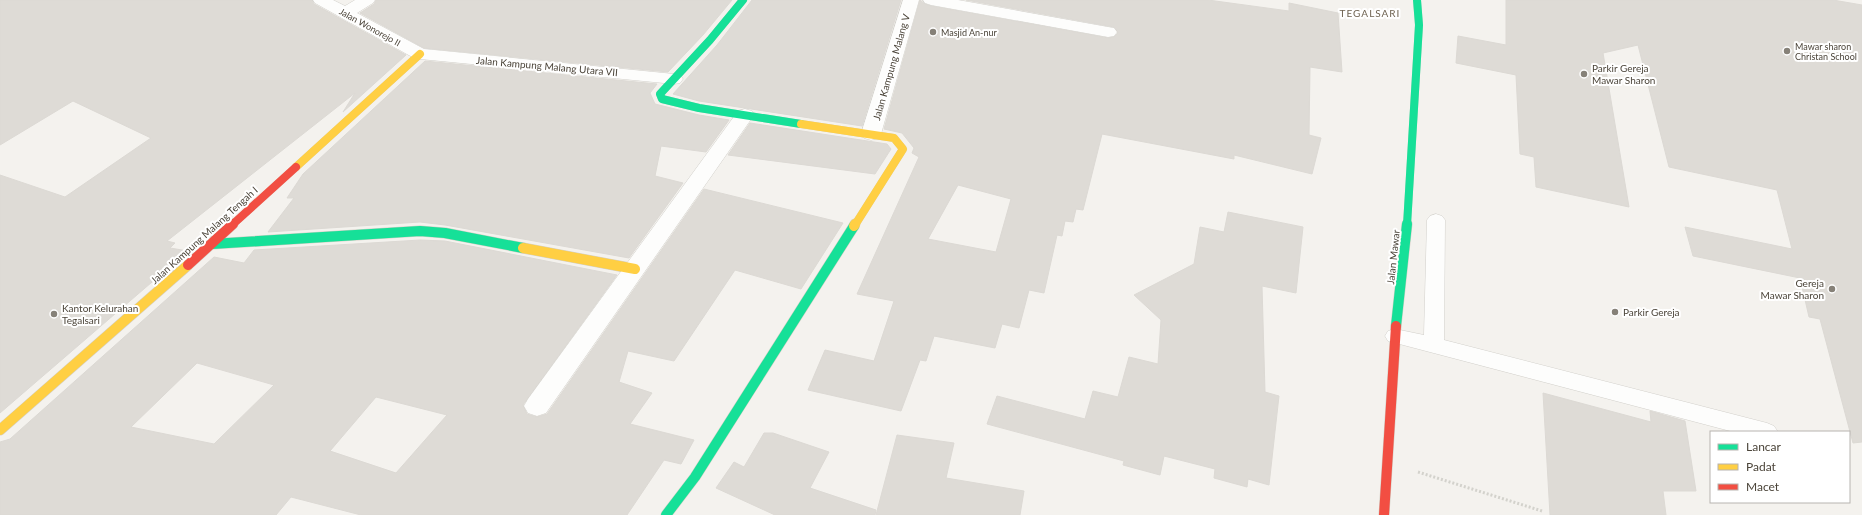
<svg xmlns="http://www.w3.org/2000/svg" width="1862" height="515" font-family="Lato,sans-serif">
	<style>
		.building { fill: #dedbd6; stroke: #dcd9d4; fill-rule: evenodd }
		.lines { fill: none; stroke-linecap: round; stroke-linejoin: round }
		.lane-casing { stroke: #d2d0cb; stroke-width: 1 }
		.street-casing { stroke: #d2d0cb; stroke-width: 1 }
		.fast-far1-casing { stroke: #d3cfc5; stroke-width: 8 }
		.fast-casing { stroke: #d3cfc5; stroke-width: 11 }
		.slow-far1-casing { stroke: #d3cfc5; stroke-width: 8 }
		.slow-casing { stroke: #d3cfc5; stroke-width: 11 }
		.jam-far1-casing { stroke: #d3cfc5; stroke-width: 8 }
		.jam-casing { stroke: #d3cfc5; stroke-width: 11 }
		.path { stroke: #d3d2cc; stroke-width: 3; stroke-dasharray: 2 2; stroke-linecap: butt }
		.lane { fill: #fdfdfc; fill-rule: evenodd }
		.street { fill: #fdfdfc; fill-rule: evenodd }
		.fast-far1 { stroke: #16e098; stroke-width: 8 }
		.fast { stroke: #16e098; stroke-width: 10 }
		.slow-far1 { stroke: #ffcf43; stroke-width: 8 }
		.slow { stroke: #ffcf43; stroke-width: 10 }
		.jam-far1 { stroke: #f24e42; stroke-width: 8 }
		.jam { stroke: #f24e42; stroke-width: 10 }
		.poi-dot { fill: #868178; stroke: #fff; stroke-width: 1.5 }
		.labels { text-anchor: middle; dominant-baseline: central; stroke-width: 4; stroke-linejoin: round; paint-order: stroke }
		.far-street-label { font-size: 9px; fill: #4b4439; stroke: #fff }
		.far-poi-label { font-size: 9px; fill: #4b4439; stroke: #fff; text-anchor: start }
		.far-quarter-label { font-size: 10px; letter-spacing: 1px; fill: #6e6250; stroke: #fff }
		.street-label { font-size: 10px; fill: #4b4439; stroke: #fff }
		.poi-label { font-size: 10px; fill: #4b4439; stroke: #fff; text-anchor: start }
	</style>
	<rect width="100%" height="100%" fill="#f4f2ee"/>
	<!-- building -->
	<g class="building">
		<path d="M0,0h312l2,4 92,51 -63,57 12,-19 -188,148 8,2 -5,5 18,3 -188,162v-238l65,22 86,-59 -78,-37 -73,44z"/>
		<path d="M376,0h356l-29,35 -35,37 -244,-24 -64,-35 14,-9z"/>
		<path d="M752,0h149l-39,126 -163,-25 -26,-7 44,-49z"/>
		<path d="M920,0l5,4 6,2 177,32 6,-1 4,-4 -4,-6 -148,-27h242l81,11v-8l49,10 4,59 -32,-5 -1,68 12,3 -9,36 -78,-19v4l-132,-25 -19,76 -7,-1 -3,13 -8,-1 -3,15 -5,-1 -13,58 -15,-3 -10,38 -17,-4 -7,24 -61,-12 -8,25 -6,-1 -19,51 -93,-21 17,-40 49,11 20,-60 -37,-7 62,-137 -7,-4 2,-5 -12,-15 -18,-4zM958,185l53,14 -15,53 -68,-13z"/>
		<path d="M1506,0h327l29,5v437l-9,1 -33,-124 -11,-2 -9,-39 -107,-22 -8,-29 107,22 -15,-59 -108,-23 -31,-122 -35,8 26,154 -93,-20 -2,-30 -14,-3 -4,-79 -60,-12 2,-27 48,9z"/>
		<path d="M425,61l232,23 -7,9 5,11 44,11 30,5 -23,32 -45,-6 -6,30 28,7 -54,75 -184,-33 -25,-3 -152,10 26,-34h-7l16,-24z"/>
		<path d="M750,123l137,21 4,5 -16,25 -147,-19z"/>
		<path d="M704,189l139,34 -42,66 -66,-19 -61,91 -46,-10 -9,31 33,11 -22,31 64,16 -13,24 -17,-4 -37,55h-266l-70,-18 -15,18h-276v-73l10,-3 204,-182 30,6 10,-13 166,-10 25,1 172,34 -94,130 4,9 10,3 10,-3zM197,363l77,22 -60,59 -83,-17zM376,397l71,18 -51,58 -66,-22z"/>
		<path d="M1228,212l75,15 -7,66 -34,-7 3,106 14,4 -10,89 -21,-6 -1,8 -33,-9 1,-9 -51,-13 -4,19 -37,-10 1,-4 -137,-37 10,-28 88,23 8,-28 25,6 11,-40 29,7 3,-44 -27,-25 60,-31 6,-37 24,5z"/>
		<path d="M1543,393l108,29 -1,-11 35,10 11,70h-33l3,24h-116z"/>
		<path d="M764,433h9l56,19 -19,36 66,22 -1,5h-100l-59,-27 18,-26 10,5z"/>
		<path d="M897,435l57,8 -8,35 78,13 -4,24h-144z"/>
	</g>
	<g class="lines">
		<defs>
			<path id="lane" d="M1436,214l6,2 3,4 -1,120 323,83 7,3 4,6h-44l-346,-91 -3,-5 3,-5 7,-2 29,6 3,-115 3,-4z"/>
			<g id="street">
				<path d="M313,0h20l12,6 10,-6h20l-2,3 -16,10 67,36 250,25 6,1 3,4 -3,4 -6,1 -254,-25 -6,-1 -99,-55z"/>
				<path d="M903,0h16l-38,134 -3,4 -7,2 -7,-2 -3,-4z"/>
				<path d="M923,0h35l150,27 6,1 3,4 -3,4 -6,1 -177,-32 -6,-2z"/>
				<path d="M745,109l7,2 2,4 -208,298 -9,3 -9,-3 -4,-7 4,-7 210,-288z"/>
			</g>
			<g id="fast-far1">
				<path d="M743,0l-33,40 -50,54 2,5 37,9 102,16"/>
				<path d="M1407,225l12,-200 -2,-25"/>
			</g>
			<g id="fast">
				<path d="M212,244l208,-13 25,2 78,15"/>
				<path d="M1396,326l11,-102"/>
				<path d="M666,515l29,-38 159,-251"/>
			</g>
			<g id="slow-far1">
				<path d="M801,124l93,14 9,11 -48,76"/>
				<path d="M296,167l124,-113"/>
			</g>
			<g id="slow">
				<path d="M854,226l1,-2"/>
				<path d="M523,248l112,21"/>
				<path d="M0,430l188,-165"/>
			</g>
			<path id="jam-far1" d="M232,225l64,-58"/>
			<g id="jam">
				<path d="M188,265l45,-41"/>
				<path d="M1384,515l12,-189"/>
			</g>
		</defs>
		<!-- lane casing -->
		<use href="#lane" class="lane-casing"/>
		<!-- street casing -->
		<use href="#street" class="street-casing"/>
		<!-- fast-far1 casing -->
		<use href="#fast-far1" class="fast-far1-casing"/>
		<!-- fast casing -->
		<use href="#fast" class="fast-casing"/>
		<!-- slow-far1 casing -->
		<use href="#slow-far1" class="slow-far1-casing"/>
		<!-- slow casing -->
		<use href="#slow" class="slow-casing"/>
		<!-- jam-far1 casing -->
		<use href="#jam-far1" class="jam-far1-casing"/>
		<!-- jam casing -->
		<use href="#jam" class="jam-casing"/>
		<!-- path -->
		<path class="path" d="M1418,472l124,39"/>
		<!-- lane -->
		<use href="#lane" class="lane"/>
		<!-- street -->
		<use href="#street" class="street"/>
		<!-- fast-far1 -->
		<use href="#fast-far1" class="fast-far1"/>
		<!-- fast -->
		<use href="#fast" class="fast"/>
		<!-- slow-far1 -->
		<use href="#slow-far1" class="slow-far1"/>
		<!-- slow -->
		<use href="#slow" class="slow"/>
		<!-- jam-far1 -->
		<use href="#jam-far1" class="jam-far1"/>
		<!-- jam -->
		<use href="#jam" class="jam"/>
	</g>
	<!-- markers -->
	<g class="poi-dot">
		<circle cx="933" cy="32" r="4"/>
		<circle cx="1787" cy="51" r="4"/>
		<circle cx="1584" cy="74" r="4"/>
		<circle cx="1832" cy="289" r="4"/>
		<circle cx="1615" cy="312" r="4"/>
		<circle cx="54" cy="314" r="4"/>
	</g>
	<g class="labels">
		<!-- far-street labels -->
		<g class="far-street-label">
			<text transform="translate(370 27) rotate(29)">Jalan Wonorejo II</text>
		</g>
		<!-- far-poi labels -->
		<g class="far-poi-label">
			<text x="941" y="32">Masjid An-nur</text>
			<text x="1795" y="46">Mawar sharon<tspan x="1795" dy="10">Christan School</tspan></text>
		</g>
		<!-- far-quarter labels -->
		<g class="far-quarter-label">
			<text x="1370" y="13">TEGALSARI</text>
		</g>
		<!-- street labels -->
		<g class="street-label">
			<text transform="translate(547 66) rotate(5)">Jalan Kampung Malang Utara VII</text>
			<text transform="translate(891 67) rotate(-74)">Jalan Kampung Malang V</text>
			<text transform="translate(204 235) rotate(-42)">Jalan Kampung Malang Tengah I</text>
			<text transform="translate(1393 257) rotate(-84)">Jalan Mawar</text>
		</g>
		<!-- poi labels -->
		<g class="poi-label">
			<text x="1592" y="68">Parkir Gereja<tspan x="1592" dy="12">Mawar Sharon</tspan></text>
			<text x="1824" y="283" text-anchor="end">Gereja<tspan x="1824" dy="12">Mawar Sharon</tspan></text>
			<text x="62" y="308">Kantor Kelurahan<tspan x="62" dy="12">Tegalsari</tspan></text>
			<text x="1623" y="312">Parkir Gereja</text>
		</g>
	</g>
	<!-- legend -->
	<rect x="1710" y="431" width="140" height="72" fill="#ffffff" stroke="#b7b4b0"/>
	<rect x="1718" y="444" width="20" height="6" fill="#16e098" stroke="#b7b4b0"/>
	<text x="1746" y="451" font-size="12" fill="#4b4439">Lancar</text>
	<rect x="1718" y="464" width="20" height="6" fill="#ffcf43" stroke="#b7b4b0"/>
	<text x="1746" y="471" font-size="12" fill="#4b4439">Padat</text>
	<rect x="1718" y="484" width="20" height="6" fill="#f24e42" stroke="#b7b4b0"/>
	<text x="1746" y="491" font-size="12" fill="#4b4439">Macet</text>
</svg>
